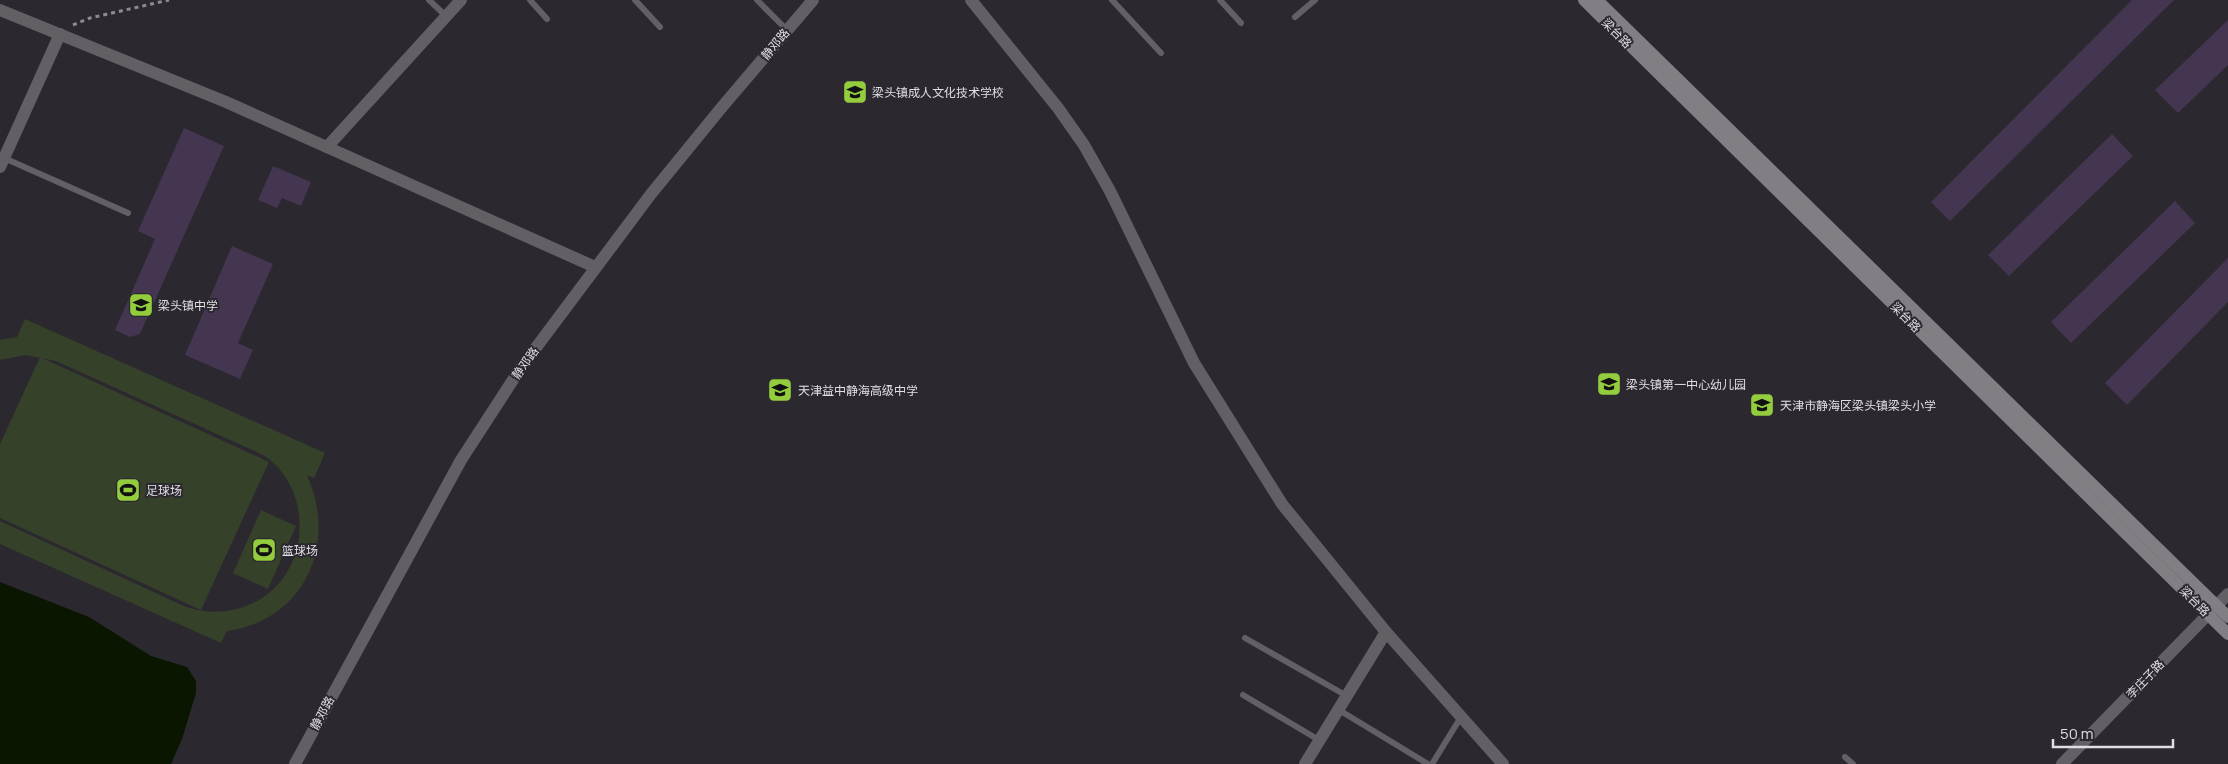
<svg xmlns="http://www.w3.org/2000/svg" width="2228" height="764" font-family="Manrope,'Noto Sans SC',sans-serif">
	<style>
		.green { fill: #354128 }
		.water { fill: #0b1600 }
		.building { fill: #443550 }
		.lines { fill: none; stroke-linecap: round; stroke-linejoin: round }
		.path { stroke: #8d8a90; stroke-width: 3; stroke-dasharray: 4 4; stroke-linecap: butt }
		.lane { stroke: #626064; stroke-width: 6 }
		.street { stroke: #626064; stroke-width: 12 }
		.secondary { stroke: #817e84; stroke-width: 12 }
		.labels { text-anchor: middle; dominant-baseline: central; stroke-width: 4; stroke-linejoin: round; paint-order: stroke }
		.street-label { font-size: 12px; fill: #e1dee3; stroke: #2c2830 }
		.poi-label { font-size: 12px; fill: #e1dee3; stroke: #2c2830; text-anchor: start }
	</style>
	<rect width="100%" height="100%" fill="#2c2830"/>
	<!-- green -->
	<g class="green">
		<path d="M25,319l300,134 -11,25 -7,-3c31,69 -2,145 -80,156l-6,12 -221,-99v-23l186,86c70,22 129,-37 110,-107 -6,-19 -16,-34 -33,-45l-207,-94 -30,-6 -26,5v-20l17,-3z"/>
		<path d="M40,357l229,105 -68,148 -201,-92v-74z"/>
		<path d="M261,510l35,16 -28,63 -35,-16z"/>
	</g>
	<!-- water -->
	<path class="water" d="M0,582l89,35 62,39 36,11 9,14v12l-14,46 -11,25h-171z"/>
	<!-- building -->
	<g class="building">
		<path d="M2132,0h42l-224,221 -19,-19z"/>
		<path d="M2228,20v45l-50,48 -23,-23z"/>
		<path d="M184,128l40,18 -84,188 -10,3 -15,-7 40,-91 -17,-8z"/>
		<path d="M2112,134l21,22 -124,120 -21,-21z"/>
		<path d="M273,166l38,16 -10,24 -19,-8 -5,10 -19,-8z"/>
		<path d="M2175,201l20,22 -124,120 -20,-21z"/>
		<path d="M232,246l41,18 -35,79 15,7 -13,29 -55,-24z"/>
		<path d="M2228,258v44l-101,103 -22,-22z"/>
	</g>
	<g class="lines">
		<!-- path -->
		<path class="path" d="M73,25l17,-7 79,-18"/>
		<!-- lane -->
		<g class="lane">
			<path d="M429,0l17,16"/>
			<path d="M530,0l17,19"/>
			<path d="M635,0l25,27"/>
			<path d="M757,0l30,30"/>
			<path d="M1112,0l49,53"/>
			<path d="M1220,0l21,23"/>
			<path d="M1295,17l20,-17"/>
			<path d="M4,158l124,55"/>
			<path d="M1245,638l102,58"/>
			<path d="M1243,695l76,45"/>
			<path d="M1339,710l89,54"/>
			<path d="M1845,757l8,7"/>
			<path d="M1432,764l29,-47"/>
		</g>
		<!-- street -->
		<g class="street">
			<path d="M971,0l87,108 26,37 26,46 84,172 88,141 104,128 117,132"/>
			<path d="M0,10l226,92 369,165"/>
			<path d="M327,147l134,-147"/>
			<path d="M0,167l60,-133"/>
			<path d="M295,764l166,-304 59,-91 131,-175 71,-87 91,-107"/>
			<path d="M1305,764l81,-132"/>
			<path d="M2062,764l166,-170"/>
		</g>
		<!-- secondary -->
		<g class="secondary">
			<path d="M1584,0l644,634"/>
			<path d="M1597,0l631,617"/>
		</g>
	</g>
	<!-- icons -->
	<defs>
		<symbol id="school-square" viewBox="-11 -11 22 22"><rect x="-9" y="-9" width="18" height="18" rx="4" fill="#93cc3d" stroke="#2c2830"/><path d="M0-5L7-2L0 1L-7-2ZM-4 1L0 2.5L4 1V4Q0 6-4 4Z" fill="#111"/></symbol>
		<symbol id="stadium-square" viewBox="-11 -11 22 22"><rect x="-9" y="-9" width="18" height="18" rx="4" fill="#93cc3d" stroke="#2c2830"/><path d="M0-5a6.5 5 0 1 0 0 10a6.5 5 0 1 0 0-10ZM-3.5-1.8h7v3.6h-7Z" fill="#111"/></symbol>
	</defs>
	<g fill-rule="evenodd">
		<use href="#school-square" x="841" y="78" width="28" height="28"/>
		<use href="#school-square" x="127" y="291" width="28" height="28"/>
		<use href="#school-square" x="1595" y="370" width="28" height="28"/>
		<use href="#school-square" x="766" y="376" width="28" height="28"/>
		<use href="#school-square" x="1748" y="391" width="28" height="28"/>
		<use href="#stadium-square" x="114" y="476" width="28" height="28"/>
		<use href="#stadium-square" x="250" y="536" width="28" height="28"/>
	</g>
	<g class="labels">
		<!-- street labels -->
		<g class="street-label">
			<text transform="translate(1617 33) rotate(45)">梁台路</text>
			<text transform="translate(775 44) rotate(-50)">静邓路</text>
			<text transform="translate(1906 317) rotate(45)">梁台路</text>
			<text transform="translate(525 363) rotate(-55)">静邓路</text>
			<text transform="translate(2195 601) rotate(45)">梁台路</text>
			<text transform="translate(2145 679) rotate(-46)">李庄子路</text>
			<text transform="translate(322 713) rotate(-62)">静邓路</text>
		</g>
		<!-- poi labels -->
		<g class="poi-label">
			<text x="872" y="92">梁头镇成人文化技术学校</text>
			<text x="158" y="305">梁头镇中学</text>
			<text x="1626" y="384">梁头镇第一中心幼儿园</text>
			<text x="798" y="390">天津益中静海高级中学</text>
			<text x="1780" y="405">天津市静海区梁头镇梁头小学</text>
			<text x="146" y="490">足球场</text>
			<text x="282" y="550">篮球场</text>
		</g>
	</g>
	<!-- scale -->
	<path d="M2053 739v8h120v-8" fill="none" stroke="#e1dee3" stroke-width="2.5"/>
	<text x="2060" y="739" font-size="15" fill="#e1dee3" stroke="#2c2830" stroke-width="4" paint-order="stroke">50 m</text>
</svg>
